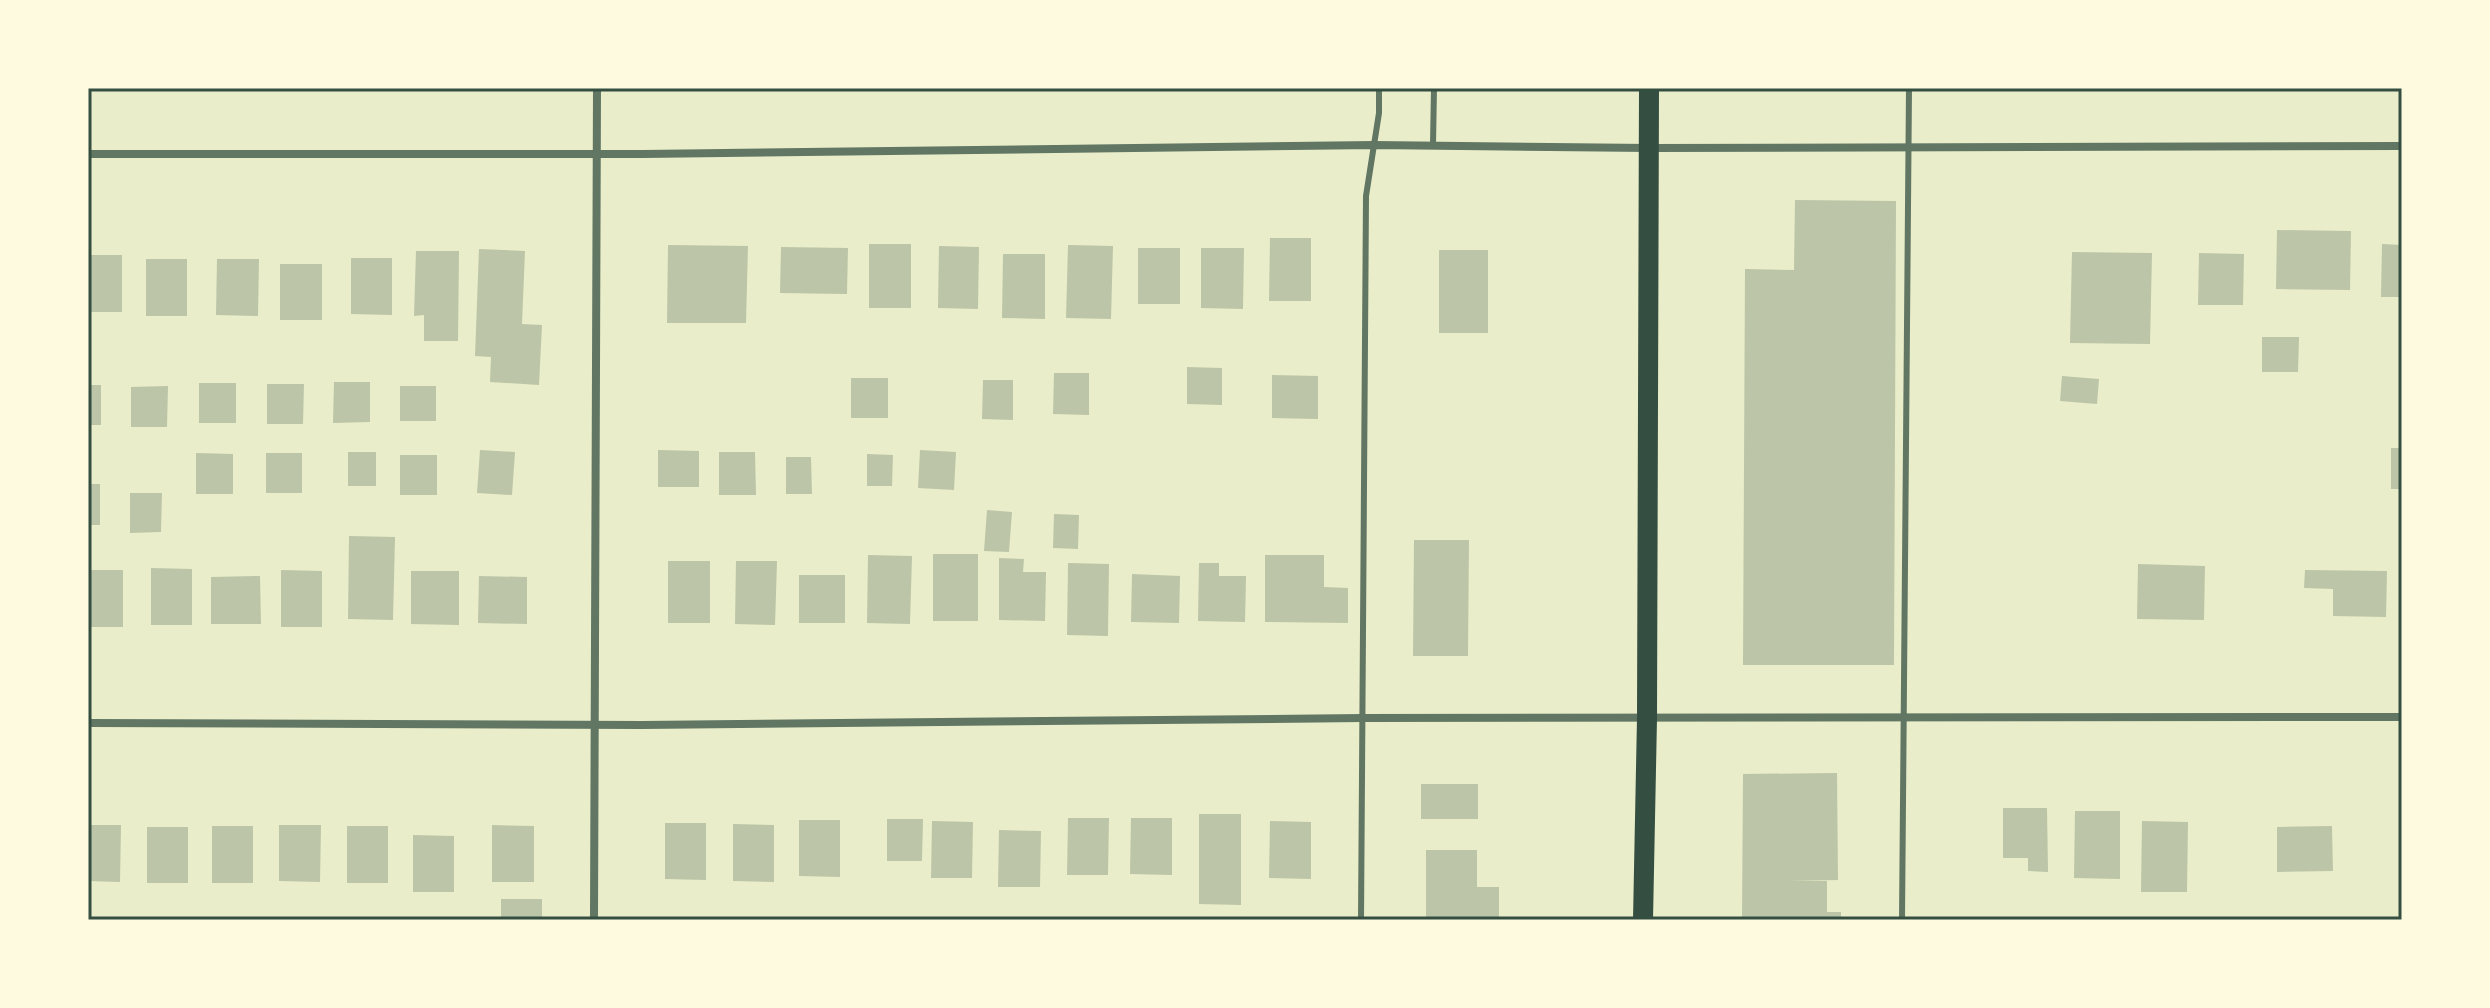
<svg xmlns="http://www.w3.org/2000/svg" width="2490" height="1008" font-family="'Archivo Narrow',sans-serif">
	<style>
		.building { fill: #bcc5a7 }
		.lines { fill: none; stroke-linecap: round; stroke-linejoin: round }
		.service { stroke: #617663; stroke-width: 6 }
		.minor { stroke: #617663; stroke-width: 8 }
		.primary { stroke: #344e41; stroke-width: 20 }
		.neatline { fill: none; stroke: #344e41; stroke-width: 3 }
	</style>
	<rect width="100%" height="100%" fill="#e9edc9"/>
	<!-- building -->
	<g class="building">
		<path d="M1795,200l101,1 -2,464h-151l2,-396 49,1z"/>
		<path d="M2277,230l74,1 -1,59 -74,-1z"/>
		<path d="M1270,238h41v63h-42z"/>
		<rect x="869" y="244" width="42" height="64"/>
		<path d="M2382,244l20,1v52h-21z"/>
		<path d="M668,245l80,1 -2,77h-79z"/>
		<path d="M1068,245l45,1 -2,73 -45,-1z"/>
		<path d="M939,246l40,1 -1,62 -40,-1z"/>
		<path d="M781,247l67,1 -1,46 -67,-1z"/>
		<rect x="1138" y="248" width="42" height="56"/>
		<path d="M1201,248h43l-1,61 -42,-1z"/>
		<path d="M479,249l46,2 -3,73 20,1 -3,60 -49,-3 1,-25 -16,-1z"/>
		<rect x="1439" y="250" width="49" height="83"/>
		<path d="M416,251h43l-1,90h-34v-26l-10,1z"/>
		<path d="M2072,252l80,1 -2,91 -80,-1z"/>
		<path d="M2199,253l45,1 -1,51h-45z"/>
		<path d="M1003,254h42v65l-43,-1z"/>
		<rect x="88" y="255" width="34" height="57"/>
		<path d="M351,258h41v57l-41,-1z"/>
		<rect x="146" y="259" width="41" height="57"/>
		<path d="M217,259h42l-1,57 -42,-1z"/>
		<rect x="280" y="264" width="42" height="56"/>
		<path d="M2262,337h37l-1,35h-36z"/>
		<path d="M1187,367l35,1v37l-35,-1z"/>
		<path d="M1054,373h35v42l-36,-1z"/>
		<path d="M1272,375l46,1v43l-46,-1z"/>
		<path d="M2062,376l37,3 -2,25 -37,-3z"/>
		<rect x="851" y="378" width="37" height="40"/>
		<path d="M983,380h30v40l-31,-1z"/>
		<path d="M334,382h36v40l-37,1z"/>
		<rect x="199" y="383" width="37" height="40"/>
		<path d="M267,384h37l-1,40h-36z"/>
		<rect x="88" y="385" width="13" height="40"/>
		<path d="M168,386l-1,41h-36v-40z"/>
		<rect x="400" y="386" width="36" height="35"/>
		<rect x="2391" y="448" width="11" height="41"/>
		<path d="M480,450l35,2 -3,43 -35,-2z"/>
		<path d="M658,450l41,1v36h-41z"/>
		<path d="M920,450l36,2 -2,38 -36,-2z"/>
		<rect x="348" y="452" width="28" height="34"/>
		<path d="M719,452h36l1,43h-37z"/>
		<path d="M196,453l37,1v40h-37z"/>
		<rect x="266" y="453" width="36" height="40"/>
		<path d="M867,454l26,1 -1,31h-25z"/>
		<rect x="400" y="455" width="37" height="40"/>
		<path d="M786,457h25l1,37h-26z"/>
		<rect x="88" y="484" width="12" height="41"/>
		<path d="M130,493h32l-1,39 -31,1z"/>
		<path d="M987,510l25,2 -3,40 -25,-1z"/>
		<path d="M1054,514l25,1 -1,34 -25,-1z"/>
		<path d="M349,536l46,1 -2,83 -45,-1z"/>
		<path d="M1414,540h55l-1,116h-55z"/>
		<rect x="933" y="554" width="45" height="67"/>
		<path d="M868,555l44,1 -2,68 -43,-1z"/>
		<path d="M1265,555h59v32l24,1v35l-83,-1z"/>
		<path d="M999,558l25,1 -1,13h23l-1,49 -46,-1z"/>
		<rect x="668" y="561" width="42" height="62"/>
		<path d="M736,561h41l-2,64 -40,-1z"/>
		<path d="M1068,563l41,1 -1,72 -41,-1z"/>
		<path d="M1199,563h20v13h27l-1,46 -47,-1z"/>
		<path d="M2138,564l67,2 -1,54 -67,-1z"/>
		<path d="M151,568l41,1v56h-41z"/>
		<rect x="88" y="570" width="35" height="57"/>
		<path d="M281,570l41,1v56h-41z"/>
		<path d="M2305,570l82,1 -1,46 -53,-1v-27l-29,-1z"/>
		<path d="M411,571h48v54l-48,-1z"/>
		<path d="M1132,574l48,2 -1,47 -48,-1z"/>
		<rect x="799" y="575" width="46" height="48"/>
		<path d="M260,576l1,48h-50v-47z"/>
		<path d="M479,576l48,1v47l-49,-1z"/>
		<path d="M1837,773l1,107 -50,1h39v31h14v8h-99l1,-146z"/>
		<rect x="1421" y="784" width="57" height="35"/>
		<path d="M2003,808h44l1,64 -20,-1v-13h-25z"/>
		<path d="M2075,811h45v68l-46,-1z"/>
		<path d="M1199,814h42v91l-42,-1z"/>
		<path d="M1068,818h41l-1,57h-41z"/>
		<path d="M1131,818h41v57l-42,-1z"/>
		<path d="M887,819h36l-1,42h-35z"/>
		<path d="M799,820h41v57l-41,-1z"/>
		<path d="M932,821l41,1 -1,56h-41z"/>
		<path d="M1270,821l41,1v57l-42,-1z"/>
		<path d="M2142,821l46,1 -1,70h-46z"/>
		<path d="M665,823h41v57l-41,-1z"/>
		<path d="M733,824l41,1v57l-41,-1z"/>
		<path d="M88,825h33l-1,57 -32,-1z"/>
		<path d="M279,825h42l-1,57 -41,-1z"/>
		<path d="M492,825l42,1v56h-42z"/>
		<rect x="212" y="826" width="41" height="57"/>
		<rect x="347" y="826" width="41" height="57"/>
		<path d="M2332,826l1,45 -56,1v-45z"/>
		<rect x="147" y="827" width="41" height="56"/>
		<path d="M999,830l42,1 -1,56h-42z"/>
		<path d="M413,835l41,1v56h-41z"/>
		<path d="M1426,850h51v37h22v33h-73z"/>
		<rect x="501" y="899" width="41" height="21"/>
	</g>
	<g class="lines">
		<!-- service -->
		<g class="service">
			<path d="M1433,145l1,-57"/>
			<path d="M1361,920l5,-724 13,-83v-25"/>
			<path d="M1902,920l7,-832"/>
		</g>
		<!-- minor -->
		<g class="minor">
			<path d="M88,154h555l731,-9 275,3 753,-2"/>
			<path d="M88,723l554,2 721,-7 1039,-1"/>
			<path d="M594,920l3,-832"/>
		</g>
		<!-- primary -->
		<path class="primary" d="M1643,920l4,-202 2,-630"/>
	</g>
	<!-- border -->
	<rect width="2490" height="1008" fill="none" stroke="#fefae0" stroke-width="180"/>
	<rect x="90" y="90" width="2310" height="828" class="neatline"/>
</svg>
